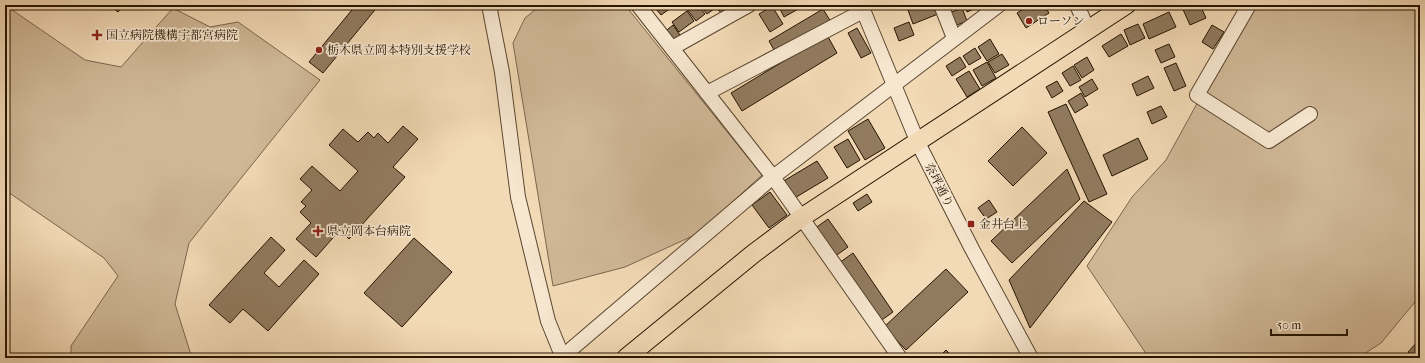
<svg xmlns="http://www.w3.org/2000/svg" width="1425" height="363" font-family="'IM FELL French Canon','Noto Serif JP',serif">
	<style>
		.green { fill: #d0b897; stroke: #7b664c }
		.building { fill: #917b5f; stroke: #261400 }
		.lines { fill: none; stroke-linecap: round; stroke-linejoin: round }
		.minor-casing { stroke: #59462e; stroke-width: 16 }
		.major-casing { stroke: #261400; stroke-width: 20 }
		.minor { stroke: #f7e7d0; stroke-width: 14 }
		.major { stroke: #f3dab6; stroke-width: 18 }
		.poi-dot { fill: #8f2418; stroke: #f7e7d0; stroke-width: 1.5 }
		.labels { text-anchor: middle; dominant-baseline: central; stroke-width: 3.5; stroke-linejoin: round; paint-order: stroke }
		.poi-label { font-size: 12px; fill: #261400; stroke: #f7e7d0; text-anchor: start }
		.street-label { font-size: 12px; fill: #261400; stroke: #f7e7d0 }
	</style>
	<rect width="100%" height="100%" fill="#f3dab6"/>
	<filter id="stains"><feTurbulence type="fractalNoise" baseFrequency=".005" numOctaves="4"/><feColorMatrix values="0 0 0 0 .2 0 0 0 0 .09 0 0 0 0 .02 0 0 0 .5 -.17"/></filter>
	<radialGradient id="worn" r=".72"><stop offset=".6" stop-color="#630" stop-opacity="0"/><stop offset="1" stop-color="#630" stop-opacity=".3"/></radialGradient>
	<!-- green -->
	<g class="green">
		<path d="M5,5l80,55 36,7 52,-59 37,19 28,-5 82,58 -131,163 -14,61 17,54h-121v-12l47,-70 -14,-18 -99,-68z"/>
		<path d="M541,5h84l137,170 -65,59 -72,33 -72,19 -40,-243 12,-25z"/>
		<path d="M1251,5h169v291l-39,47 -23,15h-209l-62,-92 45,-69 34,-37z"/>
	</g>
	<!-- building -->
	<g class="building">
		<path d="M109,5h14l-5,7z"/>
		<path d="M356,5h23l-56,68 -14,-11z"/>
		<path d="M659,5h16l-14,10 -6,-7z"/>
		<path d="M690,5h8l7,9 -9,7 -10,-13z"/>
		<path d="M700,5h11l3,4 -7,5z"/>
		<path d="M715,5h18l2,2 -12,9z"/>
		<path d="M786,5h12l2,3 -16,9 -4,-8z"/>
		<path d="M921,5h14l3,9 -25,10 -5,-14z"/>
		<path d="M965,5h15l1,1 -14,6z"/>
		<path d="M1029,5h15l5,8 -23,15 -9,-15z"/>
		<path d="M1181,5h19l6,13 -16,7z"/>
		<path d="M772,6l11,18 -13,8 -11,-18z"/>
		<path d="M962,8l5,13 -15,6 -5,-13z"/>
		<path d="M823,9l8,13 -54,33 -8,-14z"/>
		<path d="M687,11l7,10 -15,11 -7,-10z"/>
		<path d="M1169,12l7,15 -27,12 -6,-15z"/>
		<path d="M909,22l5,13 -15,6 -5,-13z"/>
		<path d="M1138,24l7,14 -15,7 -6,-15z"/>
		<path d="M673,25l7,10 -11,8 -7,-9z"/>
		<path d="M1212,25l12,7 -11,17 -11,-7z"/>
		<path d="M857,28l14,25 -10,5 -13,-25z"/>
		<path d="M1121,34l7,12 -19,11 -7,-11z"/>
		<path d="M827,35l10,18 -95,58 -11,-18z"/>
		<path d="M990,39l9,15 -12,7 -9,-14z"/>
		<path d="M1169,44l6,13 -14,6 -6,-13z"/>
		<path d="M975,48l6,10 -12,7 -6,-9z"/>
		<path d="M1002,54l7,11 -14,8 -7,-11z"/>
		<path d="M960,57l6,10 -14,9 -6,-10z"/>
		<path d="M1087,57l7,13 -12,8 -8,-13z"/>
		<path d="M987,62l9,16 -14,8 -9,-16z"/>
		<path d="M1176,63l10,23 -12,5 -10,-23z"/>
		<path d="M1073,66l8,14 -11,6 -8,-13z"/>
		<path d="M969,71l11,18 -13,8 -11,-18z"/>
		<path d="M1148,76l6,12 -17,8 -5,-12z"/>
		<path d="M1092,79l6,10 -13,8 -6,-10z"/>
		<path d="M1057,81l6,10 -11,7 -6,-11z"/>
		<path d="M1081,93l7,12 -13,8 -7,-12z"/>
		<path d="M1066,104l41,90 -18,8 -41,-90z"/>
		<path d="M1161,106l6,11 -15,7 -5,-12z"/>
		<path d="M868,119l17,29 -20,12 -17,-29z"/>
		<path d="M403,126l15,13 -25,28 12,10 -56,62 -9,-9 -24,27 -20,-18 15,-16 -11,-11 6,-6 -5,-4 11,-12 -12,-11 12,-13 28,25 18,-20 -29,-26 14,-16 15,13 10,-10 6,6 4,-5 10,10z"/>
		<path d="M1022,127l25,26 -34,33 -25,-25z"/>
		<path d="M1138,138l10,21 -36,17 -9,-21z"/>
		<path d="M848,139l12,21 -13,8 -13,-21z"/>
		<path d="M817,161l11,17 -35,21 -11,-17z"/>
		<path d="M1067,169l13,30 -68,64 -21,-22z"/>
		<path d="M770,192l17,23 -18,13 -17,-23z"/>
		<path d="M867,194l5,8 -14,9 -5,-8z"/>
		<path d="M989,200l8,12 -11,7 -8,-11z"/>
		<path d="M1084,201l28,21 -82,106 -21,-48z"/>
		<path d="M828,219l20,28 -14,10 -20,-28z"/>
		<path d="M271,237l14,13 -21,23 15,14 25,-27 15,14 -51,57 -25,-22 -13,14 -21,-18z"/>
		<path d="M414,238l38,34 -50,55 -38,-34z"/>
		<path d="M853,253l40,59 -14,10 -40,-59z"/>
		<path d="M946,269l22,23 -62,58 -22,-23z"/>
		<path d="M1420,339v19h-5l-7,-6z"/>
		<path d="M946,350l8,8h-16z"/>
	</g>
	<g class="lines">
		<defs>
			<g id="minor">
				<path d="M489,5l13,67 16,125 30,124 15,37"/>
				<path d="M638,5l135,172 127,181"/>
				<path d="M861,5l57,138 54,106 59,109"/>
				<path d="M941,5l13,33"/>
				<path d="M1077,5l11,25"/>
				<path d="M1249,5l-52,90 72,46 41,-27"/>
				<path d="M672,48l77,-43"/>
				<path d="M707,93l156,-82"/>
				<path d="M562,357l211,-180 226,-172"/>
			</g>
			<path id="major" d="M626,358l127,-104 48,-36 325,-213"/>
		</defs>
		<!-- minor casing -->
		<use href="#minor" class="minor-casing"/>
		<!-- major casing -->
		<use href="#major" class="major-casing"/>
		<!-- minor -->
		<use href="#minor" class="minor"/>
		<!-- major -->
		<use href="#major" class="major"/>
	</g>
	<!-- markers -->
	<g class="poi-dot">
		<circle cx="1029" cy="21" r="4"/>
		<path d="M95 29h4v4h4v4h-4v4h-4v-4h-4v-4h4z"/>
		<circle cx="319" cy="50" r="4"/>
		<rect x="967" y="220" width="8" height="8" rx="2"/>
		<path d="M316 225h4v4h4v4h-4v4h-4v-4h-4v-4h4z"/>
	</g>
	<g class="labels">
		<!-- poi labels -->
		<g class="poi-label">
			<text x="1037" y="21">ローソン</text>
			<text x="106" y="35">国立病院機構宇都宮病院</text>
			<text x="327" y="50">栃木県立岡本特別支援学校</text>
			<text x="979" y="224">金井台上</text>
			<text x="327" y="231">県立岡本台病院</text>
		</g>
		<!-- street labels -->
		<g class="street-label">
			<text transform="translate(939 185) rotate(63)">奈坪通り</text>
		</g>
	</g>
	<!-- margin -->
	<rect width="1425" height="363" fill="none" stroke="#f3dab6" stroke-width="20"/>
	<rect x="6" y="6" width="1413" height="351" fill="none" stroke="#261400" stroke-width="2"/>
	<rect x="10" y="10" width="1405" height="343" fill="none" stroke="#261400"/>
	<!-- scale -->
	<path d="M1271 329v6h76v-6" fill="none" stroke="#261400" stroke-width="2"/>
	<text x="1277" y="329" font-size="12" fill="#261400" stroke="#f7e7d0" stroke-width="3" paint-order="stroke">50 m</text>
	<rect width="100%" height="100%" filter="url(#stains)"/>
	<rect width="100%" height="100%" fill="url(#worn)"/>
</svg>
